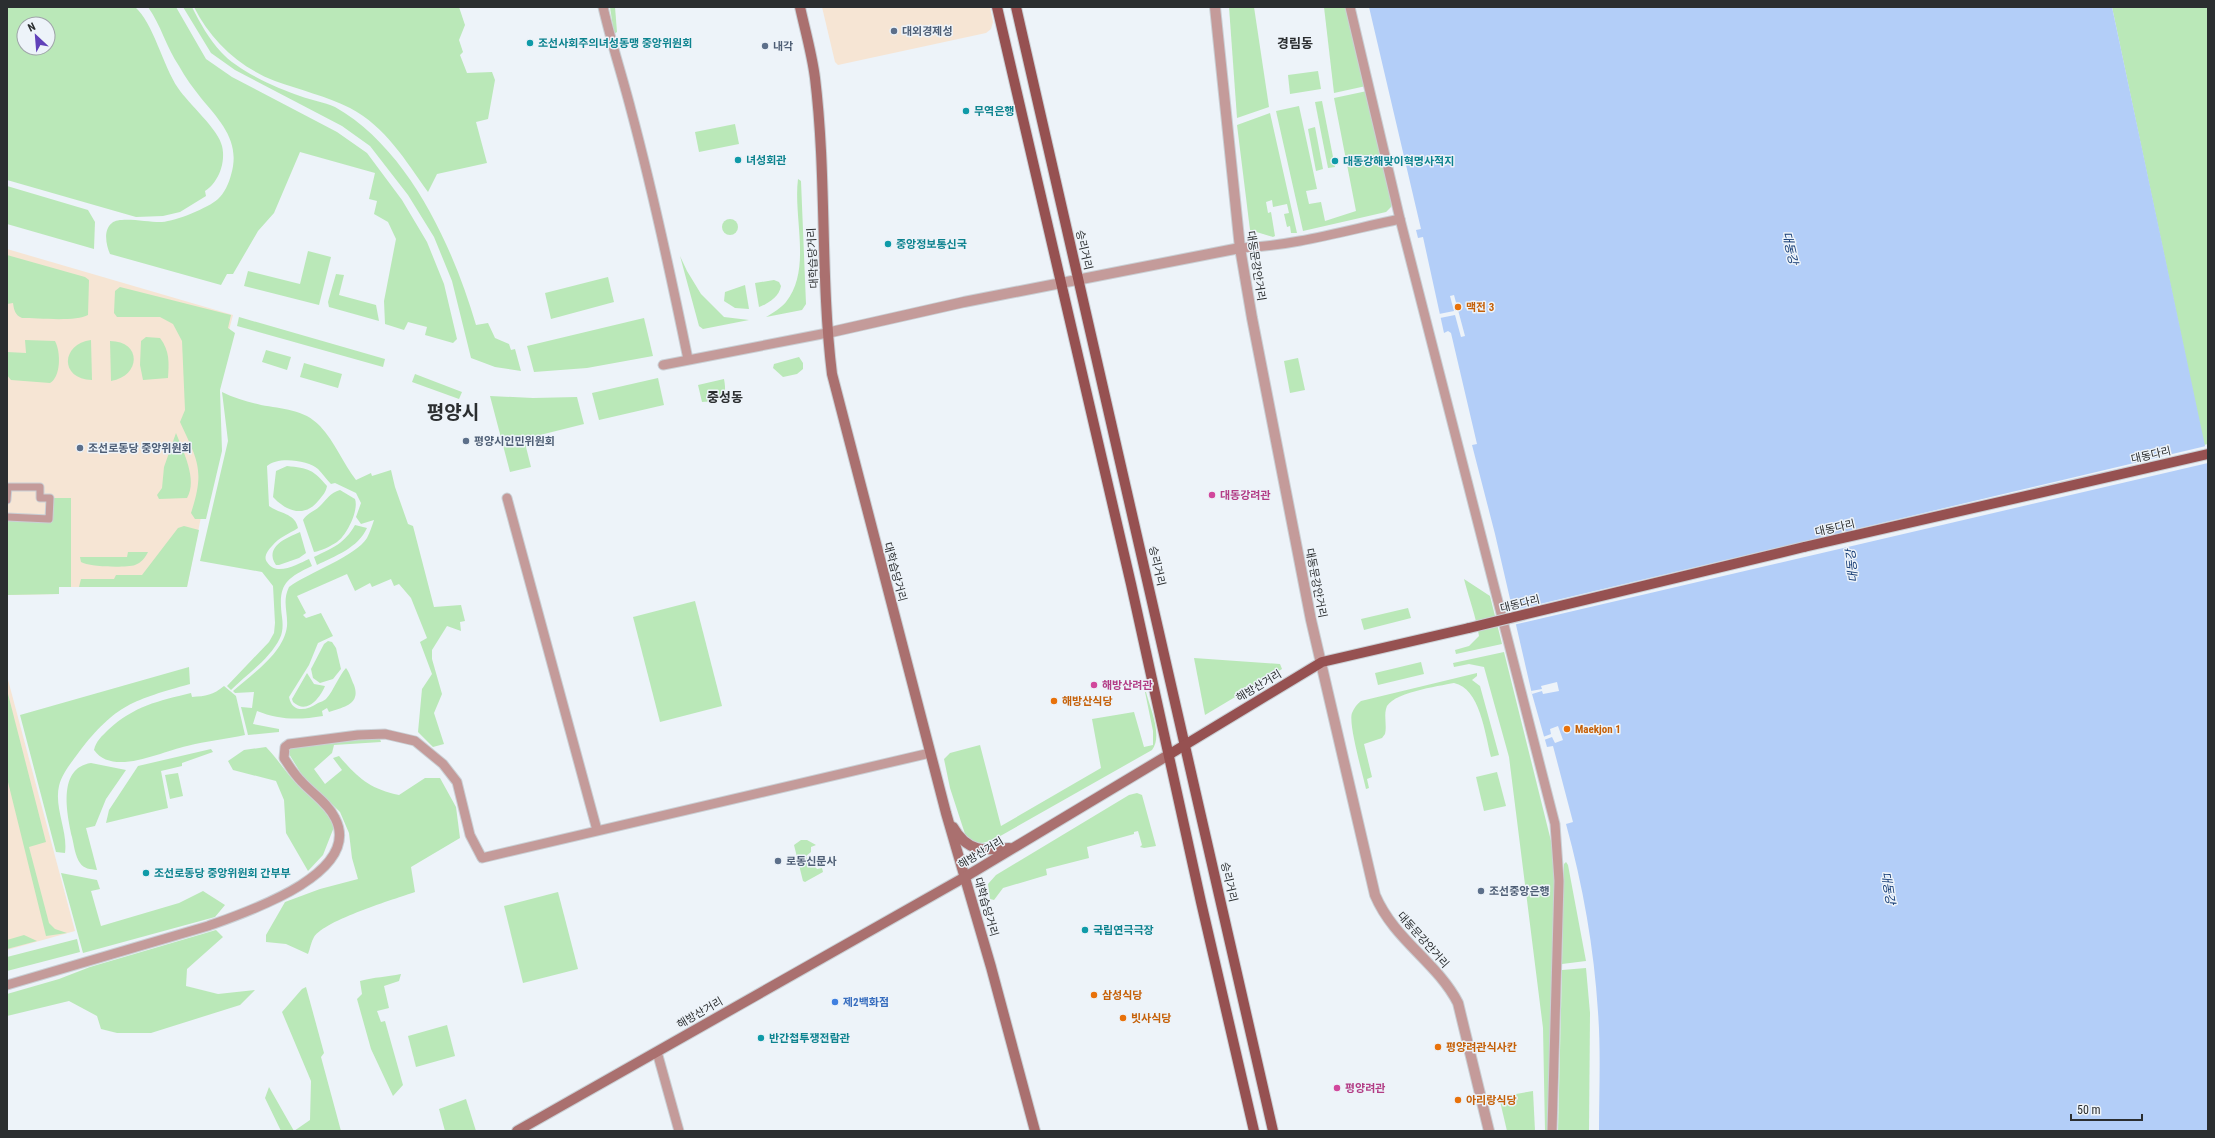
<svg xmlns="http://www.w3.org/2000/svg" width="2215" height="1138" font-family="'Roboto Condensed','Noto Sans KR',sans-serif">
	<style>
		.commercial { fill: #f6e5d4 }
		.green { fill: #bae8b8; fill-rule: evenodd }
		.water { fill: #b3cef8 }
		.pier { fill: #edf3f9 }
		.lines { fill: none; stroke-linecap: round; stroke-linejoin: round }
		.pedestrian-casing { stroke: #cad0d5; stroke-width: 9 }
		.minor-casing { stroke: #cad0d5; stroke-width: 11 }
		.tertiary-casing { stroke: #cad0d5; stroke-width: 12 }
		.secondary-casing { stroke: #cad0d5; stroke-width: 12 }
		.primary-casing { stroke: #cad0d5; stroke-width: 12 }
		.pedestrian { stroke: #c49b9a; stroke-width: 7 }
		.minor { stroke: #c49b9a; stroke-width: 9 }
		.tertiary { stroke: #c49b9a; stroke-width: 10 }
		.secondary { stroke: #aa706f; stroke-width: 10 }
		.primary { stroke: #965151; stroke-width: 10 }
		.primary-bridge-casing { stroke: #cad0d5; stroke-width: 12; stroke-linecap: butt }
		.primary-bridge { stroke: #965151; stroke-width: 10 }
		.service-dot { fill: #5c6f8a; stroke: #edf3f9; stroke-width: 1.5 }
		.culture-dot { fill: #0f9aa8; stroke: #edf3f9; stroke-width: 1.5 }
		.food-dot { fill: #e8710a; stroke: #edf3f9; stroke-width: 1.5 }
		.hotel-dot { fill: #d1479c; stroke: #edf3f9; stroke-width: 1.5 }
		.shop-dot { fill: #3f7fe0; stroke: #edf3f9; stroke-width: 1.5 }
		.labels { text-anchor: middle; dominant-baseline: central; stroke-width: 3; stroke-linejoin: round; paint-order: stroke }
		.service-label { font-size: 11px; font-weight: bold; fill: #4e5e75; stroke: #edf3f9; text-anchor: start }
		.culture-label { font-size: 11px; font-weight: bold; fill: #0d838f; stroke: #edf3f9; text-anchor: start }
		.street-label { font-size: 11px; fill: #2b2e30; stroke: #edf3f9 }
		.food-label { font-size: 11px; font-weight: bold; fill: #c56008; stroke: #edf3f9; text-anchor: start }
		.hotel-label { font-size: 11px; font-weight: bold; fill: #b23c85; stroke: #edf3f9; text-anchor: start }
		.shop-label { font-size: 11px; font-weight: bold; fill: #366cbe; stroke: #edf3f9; text-anchor: start }
		.water-label { font-size: 12px; font-style: italic; fill: #0f3772; stroke: #edf3f9 }
		.quarter-label { font-size: 13px; font-weight: bold; fill: #2b2e30; stroke: #edf3f9 }
		.town-label { font-size: 19px; font-weight: bold; fill: #2b2e30; stroke: #edf3f9 }
	</style>
	<rect width="100%" height="100%" fill="#edf3f9"/>
	<!-- commercial -->
	<g class="commercial">
		<path d="M822,7h168l3,15 -2,7 -5,4 -148,32 -3,-3z"/>
		<path d="M7,249l226,66 -15,57 -11,115 -20,100h-128v7l-52,1z"/>
		<path d="M7,676l68,255 -68,19z"/>
	</g>
	<!-- green -->
	<g class="green">
		<path d="M7,7h128c18,15 28,59 43,81 10,15 41,42 44,58 4,16 -3,36 -17,45l1,5 -26,16 -17,4 -27,1 -129,-37zM24,24h24v24h-24z"/>
		<path d="M148,7h28l30,52 26,18 105,55 30,21 35,47 25,42 17,42 13,55 -4,4 -28,-8 2,-8 -19,-5 -4,8 -19,-6 -1,-23 12,-62 -8,-17 -14,-8 3,-13 -8,-2 6,-26 -75,-21 -26,61 -16,18 -25,43h-6l-6,11 -111,-31c-4,-9 -7,-24 2,-31 8,-7 39,0 50,-1 14,-1 46,-14 56,-23 6,-5 11,-16 13,-24 10,-33 -10,-53 -30,-77 -8,-10 -16,-21 -22,-32 -13,-19 -18,-41 -31,-59z"/>
		<path d="M183,7h9c8,16 17,32 29,45 17,19 56,36 79,44 11,4 24,6 35,11 74,42 118,140 141,218l12,-2 7,15 14,6 2,6 4,-1 6,22 -26,-4 -24,-9 -19,-77 -18,-44 -26,-42 -38,-49 -28,-20 -107,-56 -24,-17z"/>
		<path d="M194,7h265l6,18 -6,15 4,12 -3,3 7,18 25,-1 3,8 -7,39 -12,3 11,41 -50,11 -9,18c-23,-32 -42,-65 -78,-84 -24,-12 -50,-18 -75,-27 -36,-14 -64,-40 -81,-74z"/>
		<path d="M610,7h5l2,25 -3,2z"/>
		<path d="M1229,7h25l15,100 -32,11z"/>
		<path d="M1324,7h24l18,79 -32,7z"/>
		<path d="M2112,7h96v437l-4,1z"/>
		<path d="M1318,71l3,18 -31,5 -2,-19z"/>
		<path d="M1367,91l25,111 -1,5 -5,5 -83,19 -27,-120 23,-5 18,83 -11,2 3,13 12,-2 4,19 31,-10 -22,-113z"/>
		<path d="M1322,101l13,66 -7,1 -13,-66z"/>
		<path d="M1270,113l27,120h-6l-1,-7 -3,1 -3,-13 5,-1 -2,-9 -14,3 -1,-7 -6,2 2,11 3,-1 4,24 -2,1 -23,-7 -13,-105z"/>
		<path d="M735,124l4,20 -40,8 -4,-20z"/>
		<path d="M1315,127l8,42 -7,2 -8,-42z"/>
		<path d="M798,179l3,2 5,123 -4,6 -36,7c7,-4 15,-9 20,-15 26,-33 7,-84 12,-123z"/>
		<path d="M7,186l81,24 7,12 -1,27 -87,-25z"/>
		<circle cx="730" cy="227" r="8"/>
		<path d="M308,251l23,6 -12,48 -75,-19 4,-15 52,13z"/>
		<path d="M7,255l78,22 4,3 -1,35c-12,7 -51,3 -66,3 -7,-3 -8,-8 -9,-15l-6,1z"/>
		<path d="M680,256l7,15 14,23 23,23 25,3 -46,9 -4,-3z"/>
		<path d="M336,274l8,1 -5,20 37,10 3,16 -50,-14 -1,-5z"/>
		<path d="M608,277l6,25 -63,17 -6,-26z"/>
		<path d="M774,280l5,2 2,4c-2,11 -12,17 -22,21l-4,-24z"/>
		<path d="M745,285l4,24 -14,-1 -11,-7 1,-9z"/>
		<path d="M120,287l111,28 -3,13 7,5 -15,57 2,61 -16,68h-11l-4,-6c14,-43 7,-52 -11,-91l5,-12 -3,-69 -9,-17 -13,-7h-43l-3,-4 1,-22z"/>
		<path d="M239,317l146,42 -2,8 -146,-41z"/>
		<path d="M644,318l9,38 -66,12 -53,4 -7,-26z"/>
		<path d="M146,337l14,1c10,13 9,25 8,40l-25,2 -3,-15 1,-24z"/>
		<path d="M25,340l30,1c6,11 6,36 -5,42l-39,-3 -4,-5v-23l19,1z"/>
		<path d="M91,340l1,40c-33,-1 -31,-36 -1,-40z"/>
		<path d="M110,341c32,0 31,35 1,40z"/>
		<path d="M266,350l25,7 -4,13 -25,-8z"/>
		<path d="M799,357l4,6v6l-6,5 -14,3 -10,-9 1,-4z"/>
		<path d="M1298,358l7,32 -15,3 -6,-32z"/>
		<path d="M304,363l38,11 -4,14 -38,-11z"/>
		<path d="M415,374l47,18 -3,7 -47,-17z"/>
		<path d="M658,378l6,27 -65,15 -7,-27z"/>
		<path d="M724,379c4,22 -3,22 -22,23l-4,-17z"/>
		<path d="M222,392c12,6 26,10 39,13 21,4 43,4 59,21 15,16 23,37 36,54l15,-7 1,3 19,-6 4,17 13,37 5,2 21,81 27,-2 4,16 -5,1 1,9 -14,-5 -15,24v9l10,35 -8,19 10,31 -11,3 -15,-15 4,-43 10,-15 -12,-32 7,-4 -16,-40 -12,-14 -5,2 -3,-7 -19,8 -2,-4 -15,8 -8,-17 -50,22 9,17 -3,2 3,3 15,-5 12,23 -15,7 -9,22 -20,32c3,16 17,14 29,6 2,-1 6,-2 8,-4 8,-9 12,-22 20,-31 4,5 5,11 8,17 7,19 -10,22 -25,27l-2,-4 -5,3 1,5c-24,4 -44,4 -66,-5l-4,13 26,5v3l-31,3 -7,-28 11,1 2,-16 -19,1 -2,-2c19,-17 51,-38 54,-65 1,-14 -5,-25 2,-39 19,-14 67,-31 78,-49 3,-6 5,-12 7,-18l-13,4 -5,-7 5,-14 -5,-10 -21,-10 -4,1c-4,-4 -8,-10 -13,-15 -9,-9 -41,-13 -51,-3l2,40c11,8 26,7 29,22 -9,6 -19,9 -26,18 -4,4 -9,11 -5,16 9,15 31,2 42,-3l3,7c-28,13 -34,20 -30,51 1,7 1,15 -2,21 -10,21 -33,36 -49,52l-4,-4 42,-44 5,-9 1,-10 -2,-37 -11,-14 -62,-11 28,-120z"/>
		<path d="M490,396l43,2 44,-1 7,27 -60,15 7,28 -21,5z"/>
		<path d="M176,433c7,18 22,47 11,65l-28,1 -2,-4 5,-7 2,-21z"/>
		<path d="M287,466c21,2 27,4 40,20 -1,6 -4,9 -8,14 -14,18 -32,12 -46,-3l3,-26z"/>
		<path d="M340,490l15,9c4,11 -8,36 -18,43 -6,4 -16,9 -23,10l-11,-32c4,-7 11,-8 17,-14 7,-7 10,-13 20,-16z"/>
		<path d="M50,498h21v89h-12v7l-52,1v-78l42,2z"/>
		<path d="M355,525l12,3c-9,20 -32,28 -50,37l-3,-8c20,-10 30,-13 41,-32z"/>
		<path d="M184,526l15,4 -12,57h-108l2,-8h33l2,-4h26l36,-47z"/>
		<path d="M300,532l6,21 -7,5 -20,7h-3c-12,-18 10,-27 24,-33z"/>
		<path d="M128,552h20c-3,6 -7,11 -13,13 -9,3 -47,2 -54,-3l-1,-5h47z"/>
		<path d="M1464,579l26,17 12,48 -46,10 -1,-4 14,-4 10,-10c-3,-20 -10,-37 -15,-57z"/>
		<path d="M695,601l27,105 -62,16 -27,-105z"/>
		<path d="M1408,608l3,10 -47,12 -3,-11z"/>
		<path d="M328,641l4,1 4,6 5,21 -8,10 -13,4 -7,-5 -2,-9 13,-25z"/>
		<path d="M1504,652l49,197 2,34 -8,248h-2l-2,-103 -34,-271 -25,-90 -15,-3 -15,3 -1,-4z"/>
		<path d="M1194,658l86,6 2,5 -77,46z"/>
		<path d="M1421,662l3,12 -46,11 -3,-12z"/>
		<path d="M189,667l1,17c-56,16 -74,20 -111,68 -7,10 -17,21 -20,34 -5,22 9,45 6,67l-9,-1 -36,-137z"/>
		<path d="M307,673l7,11 11,2c-5,12 -18,29 -32,16l-1,-3z"/>
		<path d="M1477,673v3l-5,4 8,6 19,69 -8,2c-6,-23 -11,-69 -37,-74 -15,3 -65,10 -68,26 -2,8 1,17 -1,25l-3,4 -18,6 8,33 -5,2 2,9 -3,1c-3,-14 -18,-65 -14,-76 2,-5 5,-9 9,-12z"/>
		<path d="M224,686l12,10 9,39c-19,4 -39,6 -58,11 -25,5 -74,31 -93,4 2,-9 8,-14 14,-20 26,-24 50,-29 83,-37l1,4c14,-1 21,-2 32,-11z"/>
		<path d="M7,690l39,152 -17,5 20,76 6,6 12,4 -21,3 -39,-158z"/>
		<path d="M1145,692h1c4,16 17,44 6,58l-157,89c-13,5 -21,7 -30,-5l-15,-46 -6,-29 6,-6 30,-8 21,81 100,-58 -9,-49 42,-7 10,35 9,-2v-14z"/>
		<path d="M356,738l24,1 1,3 -47,3 -2,8 -18,16 11,15 17,-14 -9,-12 6,-2c19,22 31,33 60,39l26,-17h15l16,29 4,31 -49,29 4,25c-20,7 -90,28 -101,45 -3,5 -4,12 -6,17l-22,-10 -20,-2v-7l19,-33 35,-13 38,-10 -6,-21 -3,-25 -9,-21 -38,-37 -13,-21 1,-5 4,-3z"/>
		<path d="M266,747c11,11 18,23 28,34 14,16 32,26 40,46l-11,28 -15,16 -22,-38 -2,-33 -8,-19 -43,-11 -5,-9 16,-11z"/>
		<path d="M211,749l2,3 -31,11v3l-21,5 7,37 -62,15 3,-13 29,-44z"/>
		<path d="M91,763l35,7 -20,29 -11,27 -9,2 11,42c-7,-1 -13,-1 -17,-7 -5,-7 -6,-18 -8,-26 -5,-23 -15,-69 19,-74z"/>
		<path d="M1497,772l9,34 -22,5 -8,-34z"/>
		<path d="M178,773l5,23 -13,3 -5,-24z"/>
		<path d="M1137,793l5,2 14,51 -12,2 -4,-1 2,-2 -4,-14 -4,1v2l-47,13 2,11 -43,11 1,6 -44,13 -9,12 -4,-1 -2,-15 8,-9 133,-80z"/>
		<path d="M801,840h6l9,5 -5,2v5l-5,4 3,10 5,-1 3,4 5,-1 1,4 -18,10 -2,-1 -9,-36z"/>
		<path d="M1566,862l2,3 18,96 -24,3 2,-100z"/>
		<path d="M61,873l36,7 3,9 -9,2 10,35 78,-23 24,-12 22,14 -10,12 -132,36z"/>
		<path d="M558,892l20,77 -55,14 -19,-77z"/>
		<path d="M216,930l7,7 -36,32 -1,17 32,8 37,-4 -15,15 -89,28h-34l-16,-4 -4,-13 -28,-15 -62,15v-22l52,-15 31,-12z"/>
		<path d="M24,935l13,6 -30,8v-9z"/>
		<path d="M77,939l3,13 -73,19v-14z"/>
		<path d="M1586,968l4,45 -1,118h-31l4,-161z"/>
		<path d="M401,974l-2,7 -15,5 5,22 -12,3 4,11 4,-1 18,64 -10,11 -22,-47 -14,-50 5,-5 -2,-13c14,-4 27,-4 41,-7z"/>
		<path d="M306,987l18,66 -3,4 20,74h-60l-16,-33 4,-11 25,44 16,-11 1,-39 -29,-69 20,-23z"/>
		<path d="M447,1025l8,31 -39,11 -8,-31z"/>
		<path d="M1533,1091l2,40h-28l-8,-34z"/>
		<path d="M466,1099l10,32h-31l-6,-22z"/>
	</g>
	<!-- water -->
	<path class="water" d="M1369,7h743l96,453v671h-609c0,-39 2,-79 -1,-119 -4,-64 -15,-126 -32,-188l7,-2 -20,-76 -6,1 -15,-53 -37,-160 -23,-89 5,-1 -26,-111 -3,-2 -4,2 -21,-96 -5,1 -2,-8 5,-1z"/>
	<!-- pier -->
	<g class="pier">
		<path d="M1454,295l11,41 -4,1 -6,-22 -15,3 -1,-4 15,-3 -4,-15z"/>
		<path d="M2206,446l2,17 -695,162 -3,-14z"/>
		<path d="M1557,682l2,9 -16,3 -1,-3 -10,3 -1,-3 11,-2 -1,-3z"/>
		<path d="M1558,726l5,14 -8,3 -3,-6 -8,3 -1,-3 8,-3 -1,-5z"/>
	</g>
	<g class="lines">
		<defs>
			<path id="pedestrian" d="M7,500l1,-13h32v11h10l-1,21 -42,-2"/>
			<g id="minor">
				<path d="M603,7c8,35 19,68 28,103 22,82 40,166 57,249"/>
				<path d="M1350,7l50,212 155,605 4,57 -7,250"/>
				<path d="M1240,248c54,-2 107,-18 160,-29"/>
				<path d="M663,365l164,-32"/>
				<path d="M507,498l90,332"/>
				<path d="M7,985l201,-59c36,-13 156,-52 127,-108 -7,-15 -22,-24 -33,-36 -7,-7 -13,-16 -18,-24l1,-11 4,-3 69,-9 27,-1 30,7 28,23 14,18 13,53 12,23 448,-105"/>
				<path d="M657,1052l22,79"/>
			</g>
			<g id="tertiary">
				<path d="M1215,7l25,241 12,70 59,302 64,275c19,45 62,67 83,108l31,128"/>
				<path d="M827,333l137,-31 276,-54"/>
			</g>
			<g id="secondary">
				<path d="M800,7c5,23 12,47 15,71 12,98 5,198 17,296l114,439 45,154 44,164"/>
				<path d="M953,827c14,25 31,24 56,21"/>
				<path d="M517,1131l448,-254 205,-123"/>
			</g>
			<g id="primary">
				<path d="M997,7l134,577 70,318 53,229"/>
				<path d="M1016,7l257,1124"/>
				<path d="M1804,547l404,-93"/>
				<path d="M1170,754l152,-92 147,-34"/>
			</g>
		</defs>
		<!-- pedestrian casing -->
		<use href="#pedestrian" class="pedestrian-casing"/>
		<!-- minor casing -->
		<use href="#minor" class="minor-casing"/>
		<!-- tertiary casing -->
		<use href="#tertiary" class="tertiary-casing"/>
		<!-- secondary casing -->
		<use href="#secondary" class="secondary-casing"/>
		<!-- primary casing -->
		<use href="#primary" class="primary-casing"/>
		<!-- pedestrian -->
		<use href="#pedestrian" class="pedestrian"/>
		<!-- minor -->
		<use href="#minor" class="minor"/>
		<!-- tertiary -->
		<use href="#tertiary" class="tertiary"/>
		<!-- secondary -->
		<use href="#secondary" class="secondary"/>
		<!-- primary -->
		<use href="#primary" class="primary"/>
		<defs>
			<path id="primary-bridge" d="M1469,628l335,-81"/>
		</defs>
		<!-- primary-bridge casing -->
		<use href="#primary-bridge" class="primary-bridge-casing"/>
		<!-- primary-bridge -->
		<use href="#primary-bridge" class="primary-bridge"/>
	</g>
	<!-- markers -->
	<g class="service-dot">
		<circle cx="894" cy="31" r="4"/>
		<circle cx="765" cy="46" r="4"/>
		<circle cx="466" cy="441" r="4"/>
		<circle cx="80" cy="448" r="4"/>
		<circle cx="778" cy="861" r="4"/>
		<circle cx="1481" cy="891" r="4"/>
	</g>
	<g class="culture-dot">
		<circle cx="530" cy="43" r="4"/>
		<circle cx="966" cy="111" r="4"/>
		<circle cx="738" cy="160" r="4"/>
		<circle cx="1335" cy="161" r="4"/>
		<circle cx="888" cy="244" r="4"/>
		<circle cx="146" cy="873" r="4"/>
		<circle cx="1085" cy="930" r="4"/>
		<circle cx="761" cy="1038" r="4"/>
	</g>
	<g class="food-dot">
		<circle cx="1458" cy="307" r="4"/>
		<circle cx="1054" cy="701" r="4"/>
		<circle cx="1567" cy="729" r="4"/>
		<circle cx="1094" cy="995" r="4"/>
		<circle cx="1123" cy="1018" r="4"/>
		<circle cx="1438" cy="1047" r="4"/>
		<circle cx="1458" cy="1100" r="4"/>
	</g>
	<g class="hotel-dot">
		<circle cx="1212" cy="495" r="4"/>
		<circle cx="1094" cy="685" r="4"/>
		<circle cx="1337" cy="1088" r="4"/>
	</g>
	<circle class="shop-dot" cx="835" cy="1002" r="4"/>
	<g class="labels">
		<!-- service labels -->
		<g class="service-label">
			<text x="902" y="31">대외경제성</text>
			<text x="773" y="46">내각</text>
			<text x="474" y="441">평양시인민위원회</text>
			<text x="88" y="448">조선로동당 중앙위원회</text>
			<text x="786" y="861">로동신문사</text>
			<text x="1489" y="891">조선중앙은행</text>
		</g>
		<!-- culture labels -->
		<g class="culture-label">
			<text x="538" y="43">조선사회주의녀성동맹 중앙위원회</text>
			<text x="974" y="111">무역은행</text>
			<text x="746" y="160">녀성회관</text>
			<text x="1343" y="161">대동강해맞이혁명사적지</text>
			<text x="896" y="244">중앙정보통신국</text>
			<text x="154" y="873">조선로동당 중앙위원회 간부부</text>
			<text x="1093" y="930">국립연극극장</text>
			<text x="769" y="1038">반간첩투쟁전람관</text>
		</g>
		<!-- street labels -->
		<g class="street-label">
			<text transform="translate(1084 250) rotate(77)">승리거리</text>
			<text transform="translate(813 258) rotate(-93)">대학습당거리</text>
			<text transform="translate(1256 266) rotate(81)">대동문강안거리</text>
			<text transform="translate(2151 455) rotate(-13)">대동다리</text>
			<text transform="translate(1835 528) rotate(-13)">대동다리</text>
			<text transform="translate(1157 566) rotate(77)">승리거리</text>
			<text transform="translate(895 572) rotate(75)">대학습당거리</text>
			<text transform="translate(1316 583) rotate(79)">대동문강안거리</text>
			<text transform="translate(1520 604) rotate(-14)">대동다리</text>
			<text transform="translate(1259 686) rotate(-31)">해방산거리</text>
			<text transform="translate(981 853) rotate(-31)">해방산거리</text>
			<text transform="translate(1229 882) rotate(77)">승리거리</text>
			<text transform="translate(986 907) rotate(74)">대학습당거리</text>
			<text transform="translate(1423 940) rotate(48)">대동문강안거리</text>
			<text transform="translate(700 1013) rotate(-30)">해방산거리</text>
		</g>
		<!-- food labels -->
		<g class="food-label">
			<text x="1466" y="307">맥전 3</text>
			<text x="1062" y="701">해방산식당</text>
			<text x="1575" y="729">Maekjon 1</text>
			<text x="1102" y="995">삼성식당</text>
			<text x="1131" y="1018">빗사식당</text>
			<text x="1446" y="1047">평양려관식사칸</text>
			<text x="1466" y="1100">아리랑식당</text>
		</g>
		<!-- hotel labels -->
		<g class="hotel-label">
			<text x="1220" y="495">대동강려관</text>
			<text x="1102" y="685">해방산려관</text>
			<text x="1345" y="1088">평양려관</text>
		</g>
		<!-- shop labels -->
		<g class="shop-label">
			<text x="843" y="1002">제2백화점</text>
		</g>
		<!-- water labels -->
		<g class="water-label">
			<text transform="translate(1790 248) rotate(77)">대동강</text>
			<text transform="translate(1852 566) rotate(-96)">대동강</text>
			<text transform="translate(1888 888) rotate(81)">대동강</text>
		</g>
		<!-- quarter labels -->
		<g class="quarter-label">
			<text x="1295" y="43">경림동</text>
			<text x="725" y="397">중성동</text>
		</g>
		<!-- town labels -->
		<g class="town-label">
			<text x="453" y="412">평양시</text>
		</g>
	</g>
	<!-- border -->
	<rect width="2215" height="1138" fill="none" stroke="#2b2e30" stroke-width="16"/>
	<!-- north arrow -->
	<g transform="translate(36 36) rotate(334)"><circle r="19" fill="#edf3f9" stroke="#9fa4a9"/>
	<path d="M0-3L7 15L0 10L-7 15Z" fill="#6041b9"/>
	<text y="-6" font-size="11" font-weight="bold" text-anchor="middle" fill="#2b2e30">N</text>
	</g>
	<!-- scale -->
	<path d="M2071 1114v6h71v-6" fill="none" stroke="#2b2e30" stroke-width="2"/>
	<text x="2077" y="1114" font-size="12" fill="#2b2e30" stroke="#edf3f9" stroke-width="3" paint-order="stroke">50 m</text>
</svg>
